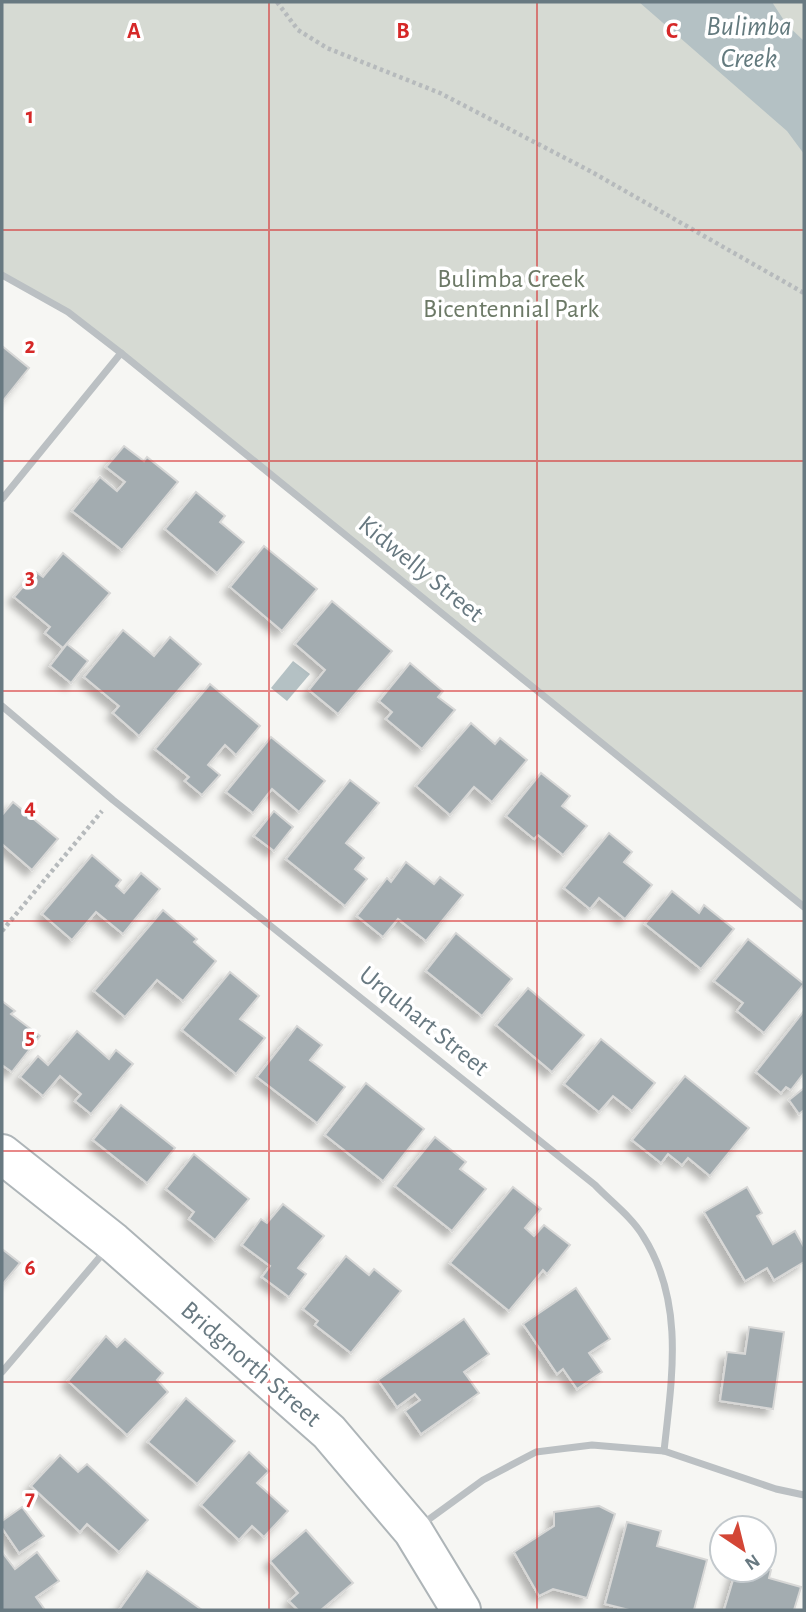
<svg xmlns="http://www.w3.org/2000/svg" width="806" height="1612" font-family="'Alegreya Sans',sans-serif">
	<style>
		.green { fill: #d6dad3 }
		.water { fill: #b4c1c4 }
		.building { fill: #a3acb0; stroke: #d7d7d6; stroke-width: 2; filter: url(#shadow) }
		.lines { fill: none; stroke-linecap: round; stroke-linejoin: round }
		.secondary-casing { stroke: #aeb5b8; stroke-width: 42 }
		.path { stroke: #b6babc; stroke-width: 4.5; stroke-dasharray: 3.5 3.5; stroke-linecap: butt }
		.street { stroke: #bbc0c3; stroke-width: 7 }
		.secondary { stroke: #fff; stroke-width: 38 }
		.grid { fill: none; stroke: #d62828; stroke-width: 2; stroke-opacity: 0.55 }
		.labels { text-anchor: middle; dominant-baseline: central; stroke-width: 7; stroke-linejoin: round; paint-order: stroke }
		.park-label { font-size: 26px; fill: #6c7966; stroke: #fff }
		.street-label { font-size: 26px; fill: #687981; stroke: #fff }
		.water-label { font-size: 28px; font-style: italic; fill: #637a7e; stroke: #fff }
		.grid-label { font-size: 23px; text-anchor: middle; font-weight: bold; fill: #d62828; stroke: #fff; stroke-width: 7; stroke-linejoin: round; paint-order: stroke }
	</style>
	<defs>
		<filter id="shadow"><feDropShadow dx="-6" dy="6" stdDeviation="3.5" flood-color="#0004"/></filter>
	</defs>
	<rect width="100%" height="100%" fill="#f6f6f3"/>
	<!-- green -->
	<path class="green" d="M2,2h802v905l-736,-595 -66,-37z"/>
	<!-- water -->
	<g class="water">
		<path d="M639,2h133l15,23 17,16v113l-17,-23z"/>
		<path d="M293,661l17,13 -23,27 -16,-13z"/>
	</g>
	<!-- building -->
	<g class="building">
		<path d="M2,346l27,22 -27,34z"/>
		<path d="M124,446l20,15 3,-4 31,25 -56,68 -50,-39 28,-34 17,14 8,-9 -19,-15z"/>
		<path d="M196,492l29,24 -5,6 24,20 -27,31 -52,-44z"/>
		<path d="M264,546l53,43 -35,42 -52,-44z"/>
		<path d="M63,553l47,40 -47,55 -18,-15 5,-6 -36,-30 22,-25 7,5z"/>
		<path d="M332,601l60,50 -54,63 -29,-24 16,-20 -30,-26z"/>
		<path d="M123,630l31,26 16,-19 31,27 -62,72 -26,-23 6,-7 -35,-29z"/>
		<path d="M67,644l21,17 -17,22 -21,-17z"/>
		<path d="M410,663l33,28 -5,6 17,13 -33,39 -36,-30 6,-7 -13,-11z"/>
		<path d="M210,684l50,42 -24,29 -11,-10 -17,20 12,10 -18,20 -17,-14 4,-4 -34,-28z"/>
		<path d="M471,723l24,21 5,-6 27,22 -35,42 -18,-15 -24,28 -34,-29z"/>
		<path d="M271,737l54,44 -26,31 -27,-23 -19,24 -27,-21z"/>
		<path d="M541,773l29,23 -8,10 25,20 -24,29 -25,-20 -4,4 -28,-23z"/>
		<path d="M350,780l29,23 -33,40 18,15 -9,11 12,10 -22,27 -59,-47z"/>
		<path d="M13,802l45,37 -26,31 -30,-26v-29z"/>
		<path d="M274,811l19,16 -19,24 -20,-15z"/>
		<path d="M609,833l23,19 -8,10 28,23 -27,34 -26,-21 -9,11 -26,-21z"/>
		<path d="M92,855l29,25 -5,6 8,7 17,-20 19,16 -37,45 -27,-22 -24,28 -30,-26z"/>
		<path d="M406,862l28,22 6,-7 23,18 -37,46 -28,-22 -15,18 -26,-21 30,-38 4,4z"/>
		<path d="M672,891l27,22 5,-8 30,24 -33,40 -56,-45z"/>
		<path d="M163,910l34,29 -3,3 22,19 -33,40 -26,-21 -32,37 -31,-26z"/>
		<path d="M456,933l56,46 -30,37 -56,-45z"/>
		<path d="M748,939l56,45 -40,49 -27,-22 6,-8 -29,-22z"/>
		<path d="M230,972l29,24 -19,23 25,19 -29,36 -54,-44z"/>
		<path d="M528,988l56,47 -32,37 -56,-47z"/>
		<path d="M2,1001l13,10 -4,3 29,22 -28,36 -10,-7z"/>
		<path d="M804,1011v62l-13,17 -5,-3 -5,6 -25,-21z"/>
		<path d="M297,1026l25,19 -12,15 35,27 -28,36 -60,-46z"/>
		<path d="M77,1031l32,28 7,-9 17,14 -42,50 -16,-13 6,-7 -21,-18 -17,20 -23,-19 18,-21 10,9z"/>
		<path d="M601,1039l54,44 -23,28 -19,-15 -14,16 -35,-28z"/>
		<path d="M685,1076l64,52 -39,48 -22,-18 -6,7 -14,-11 -7,9 -29,-23z"/>
		<path d="M366,1083l58,46 -41,52 -58,-46z"/>
		<path d="M804,1088v22l-5,4 -10,-14z"/>
		<path d="M121,1105l54,43 -28,35 -54,-43z"/>
		<path d="M435,1137l31,25 -6,7 26,20 -34,42 -57,-45z"/>
		<path d="M194,1154l55,45 -34,41 -26,-21 5,-7 -28,-23z"/>
		<path d="M513,1187l28,22 -16,19 9,8 10,-11 26,20 -23,29 -4,-4 -34,41 -59,-48z"/>
		<path d="M747,1187l15,26 -5,3 16,28 22,-13 9,16v15l-30,18 -7,-12 -22,13 -41,-69z"/>
		<path d="M283,1204l41,32 -26,32 8,6 -17,23 -27,-20 8,-11 -28,-21 19,-26 6,4z"/>
		<path d="M2,1249l18,14 -18,22z"/>
		<path d="M346,1256l23,19 5,-6 27,22 -50,62 -36,-28 3,-4 -15,-12z"/>
		<path d="M576,1288l34,51 -21,14 13,19 -25,17 -14,-20 -6,5 -34,-50z"/>
		<path d="M464,1319l25,35 -25,18 15,21 -58,41 -16,-23 15,-11 -5,-6 -18,13 -19,-27z"/>
		<path d="M749,1327l35,5 -11,77 -53,-8 7,-49 18,2z"/>
		<path d="M106,1336l11,11 8,-8 38,34 -6,7 11,12 -41,43 -59,-54z"/>
		<path d="M186,1398l49,43 -38,43 -49,-42z"/>
		<path d="M249,1452l20,19 -12,12 31,28 -24,26 -12,-11 -13,14 -38,-35z"/>
		<path d="M60,1455l18,17 9,-8 61,56 -29,32 -32,-28 -7,8 -49,-46z"/>
		<path d="M599,1506l16,8 -28,84 -34,-9 -14,7 -25,-44 40,-26v-14z"/>
		<path d="M22,1507l22,29 -25,17 -17,-25v-7z"/>
		<path d="M627,1522l34,9 -4,15 50,14 -13,50h-65l-24,-6z"/>
		<path d="M306,1530l47,53 -32,27h-23l-9,-9 9,-8 -28,-32z"/>
		<path d="M2,1552l13,17 22,-17 22,29 -23,16 9,13h-43z"/>
		<path d="M764,1568l7,2 -2,8 32,9 -7,23h-70l12,-40z"/>
		<path d="M147,1571l55,39h-83z"/>
	</g>
	<g class="lines">
		<defs>
			<path id="secondary" d="M2,1154l111,88 216,190 84,99 48,79"/>
		</defs>
		<!-- secondary casing -->
		<use href="#secondary" class="secondary-casing"/>
		<!-- path -->
		<g class="path">
			<path d="M277,2l21,28 29,18 113,45 150,78 214,122"/>
			<path d="M2,931l100,-120"/>
		</g>
		<!-- street -->
		<g class="street">
			<path d="M2,275l66,37 53,41 683,554"/>
			<path d="M2,499l119,-146"/>
			<path d="M2,706l111,94 482,385c15,16 37,32 48,51 42,66 29,141 21,215"/>
			<path d="M2,1372l103,-121"/>
			<path d="M421,1525l62,-45 53,-28 56,-7 72,6 112,38 28,6"/>
		</g>
		<!-- secondary -->
		<use href="#secondary" class="secondary"/>
	</g>
	<!-- grid -->
	<path class="grid" d="M269,2v1608M537,2v1608M2,230h802M2,461h802M2,691h802M2,921h802M2,1151h802M2,1382h802"/>
	<g class="labels">
		<!-- park labels -->
		<g class="park-label">
			<text x="511" y="279">Bulimba Creek<tspan x="511" dy="30">Bicentennial Park</tspan></text>
		</g>
		<!-- street labels -->
		<g class="street-label">
			<text transform="translate(421 569) rotate(39)">Kidwelly Street</text>
			<text transform="translate(424 1021) rotate(39)">Urquhart Street</text>
			<text transform="translate(251 1364) rotate(41)">Bridgnorth Street</text>
		</g>
		<!-- water labels -->
		<g class="water-label">
			<text x="749" y="27">Bulimba<tspan x="749" dy="32">Creek</tspan></text>
		</g>
	</g>
	<g class="grid-label">
		<text x="134" y="38">A</text>
		<text x="403" y="38">B</text>
		<text x="672" y="38">C</text>
		<text x="30" y="123">1</text>
		<text x="30" y="353">2</text>
		<text x="30" y="584">3</text>
		<text x="30" y="814">4</text>
		<text x="30" y="1044">5</text>
		<text x="30" y="1275">6</text>
		<text x="30" y="1505">7</text>
	</g>
	<!-- border -->
	<rect width="806" height="1612" fill="none" stroke="#687981" stroke-width="7"/>
	<!-- north arrow -->
	<g transform="translate(743 1549) rotate(145)"><circle r="33" fill="#ffffff" stroke="#c3c9cd" stroke-width="2"/>
	<path d="M0-5L12 26L0 18L-12 26Z" fill="#d34636"/>
	<text y="-10" font-size="19" font-weight="bold" text-anchor="middle" fill="#687981">N</text>
	</g>
</svg>
